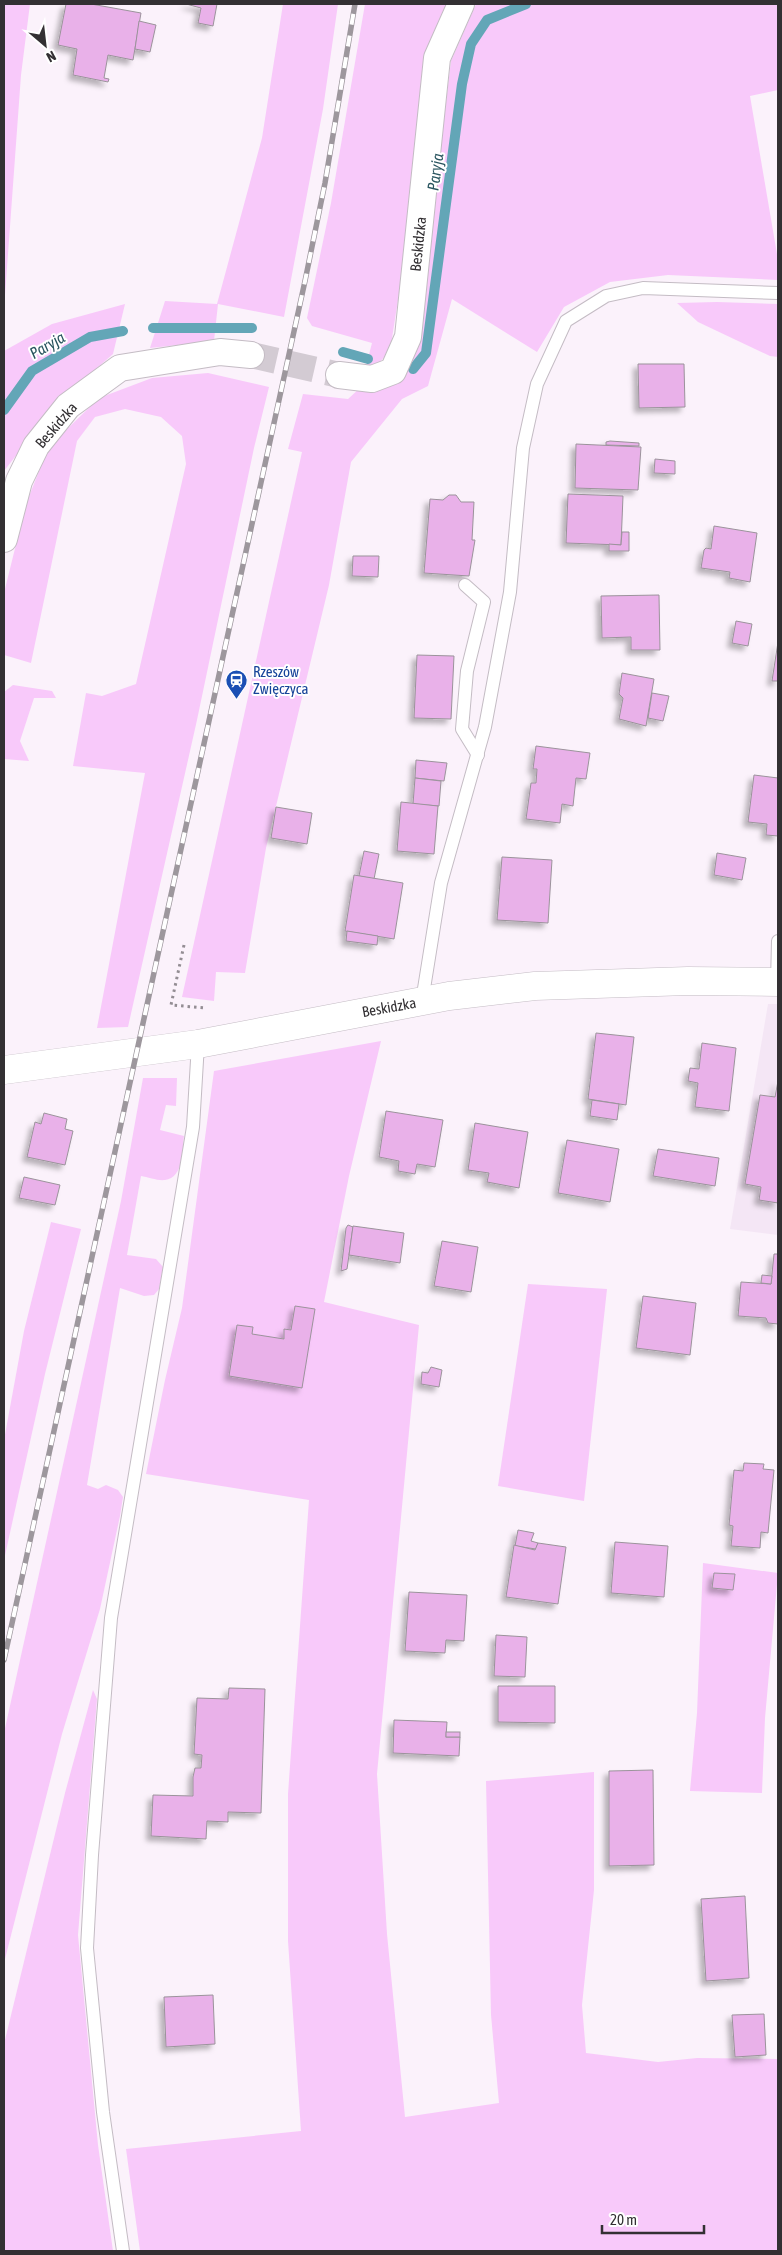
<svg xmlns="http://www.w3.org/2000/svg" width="782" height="2255" font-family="'Asap Condensed',sans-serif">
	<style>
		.built { fill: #f4e6f5 }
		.green { fill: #f8c9fa }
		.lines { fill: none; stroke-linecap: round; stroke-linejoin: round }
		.stream { stroke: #63a6b7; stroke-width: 10 }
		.building { fill: #e9b1e9; stroke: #9b939b; filter: url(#shadow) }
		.street-tunnel { stroke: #d3cbd3; stroke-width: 26; stroke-dasharray: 26 13; stroke-linecap: butt }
		.lane-casing { stroke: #c4bcc4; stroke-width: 14 }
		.street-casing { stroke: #c4bcc4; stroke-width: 28 }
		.secondary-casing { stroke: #c4bcc4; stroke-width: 29 }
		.path { stroke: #938d93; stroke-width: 3; stroke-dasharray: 2.5 4; stroke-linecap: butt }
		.lane { stroke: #fff; stroke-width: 12 }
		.street { stroke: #fff; stroke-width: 26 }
		.secondary { stroke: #fff; stroke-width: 28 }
		.rail-casing { stroke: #9d979d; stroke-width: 5.5 }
		.rail { stroke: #fff; stroke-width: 4; stroke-dasharray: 11; stroke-linecap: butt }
		.labels { text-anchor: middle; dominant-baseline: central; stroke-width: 4; stroke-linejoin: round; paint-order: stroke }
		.street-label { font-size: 15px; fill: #333033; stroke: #fff }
		.transit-label { font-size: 15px; fill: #164399; stroke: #fff; text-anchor: start }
		.water-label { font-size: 16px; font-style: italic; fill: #29545f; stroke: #fff }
	</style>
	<defs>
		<filter id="shadow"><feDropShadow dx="-4.5" dy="4.5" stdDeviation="2.5" flood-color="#0004"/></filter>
	</defs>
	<rect width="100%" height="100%" fill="#fbf2fb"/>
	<!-- built -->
	<path class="built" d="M768,1004h10v231l-48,-6z"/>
	<!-- green -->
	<g class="green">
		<path d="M4,4h26l-9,71 -17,234z"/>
		<path d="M283,4h55l-15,105 -39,208 -66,-13 -4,37 -64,7 15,-47 52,3 45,-166z"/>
		<path d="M365,4h85l-40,219 -20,128 -15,16 -9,-1 6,-23 -60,-17 -5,-8 24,-115z"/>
		<path d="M476,4h302v86l-28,6 28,164v20l-110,-5 -58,7 -46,25 -27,45 -85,-53 -24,87 -26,13 -51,63 -22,123 -63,263 -21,125 -29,-1 -2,29 -32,-4 120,-545 -14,-3 15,-55 45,5 12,-11h26l14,-8 24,-96 27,-223z"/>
		<path d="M717,302l61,2v53l-8,-1 -72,-34 -21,-19z"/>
		<path d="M125,304l-12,50 -56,49 -53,68v-120l48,-27z"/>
		<path d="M208,373l61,14 -15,61 -57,272 -69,307 -31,1 48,-255 -72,-7 13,-73 16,3 34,-12 50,-220 -4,-28 -21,-19 -36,-8 -30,8 -18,24 -46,222 -27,-8v-62l22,-89 19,-48 17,-22 37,-36 53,-20z"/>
		<path d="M13,685l39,6 4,7h-22l-14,43 9,20 -25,-2v-67z"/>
		<path d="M381,1041l-32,135 -25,126 95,23 -42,449 10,160 18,183 94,-14 -8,-88 -5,-234 108,-9v118l-12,115 4,48 72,9 39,-4 81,1v192h-638l-14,-102 175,-18 -13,-190v-147l21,-294 -163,-26 19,-94 17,-72 32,-237z"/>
		<path d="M143,1078h34l-1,28 -10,-1 -6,25 24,6c-2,13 0,42 -19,44 -7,1 -17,-3 -24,-4l-14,79 29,4 7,8 -4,22 -5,6 -10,1 -24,-8 -33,197 11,4 8,-4 12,5 5,7 -3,19 -20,93 -38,125 -58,229v-230l117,-532z"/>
		<path d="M51,1222l30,7 -36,145 -41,186v-120l20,-109z"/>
		<path d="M528,1284l79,5 -23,212 -86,-15z"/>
		<path d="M703,1563l75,10 -13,145 -3,75 -72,-2 7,-78z"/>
		<path d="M93,1690l4,9 -19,236 20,210 15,106h-109v-207l61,-251z"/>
	</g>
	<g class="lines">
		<!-- stream -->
		<g class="stream">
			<path d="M153,328h99"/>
			<path d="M343,352l25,7"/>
			<path d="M413,369l13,-16 36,-269 9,-40 16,-24 39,-16"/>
			<path d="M4,410l28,-39 58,-34 33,-6"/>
		</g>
	</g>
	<!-- building -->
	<g class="building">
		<path d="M66,4h25l50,9 -8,47 -25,-5 -4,23 5,1 -1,3 -35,-7 4,-26 -19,-4z"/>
		<path d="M186,4h31l-4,22 -15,-3 3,-15z"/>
		<path d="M139,21l17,4 -6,27 -15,-3z"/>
		<path d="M638,364h46l1,43 -46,1z"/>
		<path d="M610,441l29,2v3l-33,-1v-3z"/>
		<path d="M576,444l65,3 -3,43 -63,-2z"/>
		<path d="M655,459l20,2v13l-21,-1z"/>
		<path d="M568,494l55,2 -2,49 -55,-2z"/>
		<path d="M449,495h7l5,7h13l-2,38h3l-6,36 -45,-3 6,-74 13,1z"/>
		<path d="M714,526l43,7 -7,49 -21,-4 1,-6 -29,-4 3,-18 2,-2 5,1z"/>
		<path d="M622,532h7v19h-20v-7l12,1z"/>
		<path d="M353,556h26l-1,21 -26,-1z"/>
		<path d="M659,595l1,55h-29v-13l-29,1 -1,-42z"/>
		<path d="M736,621l16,3 -4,22 -16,-3z"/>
		<path d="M778,642v39h-6z"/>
		<path d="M417,655l37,1 -3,63 -37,-1z"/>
		<path d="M622,673l32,6 -8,47 -27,-7 4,-21 -4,-4z"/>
		<path d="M652,693l17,3 -6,25 -15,-3z"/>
		<path d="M536,746l54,7 -4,26 -10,-1 -3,28 -11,-2 -2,19 -34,-4 5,-36h5l1,-14h-4z"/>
		<path d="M416,760l31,3 -3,18 -29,-3z"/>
		<path d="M754,775l24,3v58l-12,-1 1,-11 -19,-2z"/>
		<path d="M415,778l26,3 -2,25 -26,-2z"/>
		<path d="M401,802l37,4 -4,48 -37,-3z"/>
		<path d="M276,807l36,6 -5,31 -36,-6z"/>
		<path d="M364,851l15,3 -5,25 -15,-3z"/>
		<path d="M717,853l29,5 -4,22 -28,-5z"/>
		<path d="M502,857l50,3 -4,63 -51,-3z"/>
		<path d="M354,875l49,8 -9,56 -49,-8z"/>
		<path d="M347,931l31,5 -1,9 -31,-4z"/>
		<path d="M596,1033l38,4 -8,68 -38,-6z"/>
		<path d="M702,1043l34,5 -7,63 -34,-4 3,-24 -10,-2 2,-13 9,1z"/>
		<path d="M778,1081v122l-19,-3 2,-13 -16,-3 15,-89 15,2z"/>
		<path d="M592,1100l27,4 -2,16 -27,-4z"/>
		<path d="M386,1111l57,9 -8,47 -18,-3 -2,10 -17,-3 1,-10 -20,-4z"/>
		<path d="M44,1113l23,6 -2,10 8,2 -8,34 -38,-8 8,-35 6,2z"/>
		<path d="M475,1123l53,9 -9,56 -32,-6 2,-9 -21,-3z"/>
		<path d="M567,1140l52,9 -9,53 -52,-9z"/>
		<path d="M658,1149l61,9 -4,28 -62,-10z"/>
		<path d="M24,1177l36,8 -5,20 -36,-7z"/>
		<path d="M348,1225l5,2 -6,42 -6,2 5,-43z"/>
		<path d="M353,1226l51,7 -4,30 -51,-8z"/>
		<path d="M442,1241l36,6 -7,45 -37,-6z"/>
		<path d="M774,1254h4v70l-10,-1 -2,-5 -28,-2 3,-34 30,2z"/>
		<path d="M762,1275l10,1 -1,8 -10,-1z"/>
		<path d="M643,1296l53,7 -6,52 -54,-7z"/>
		<path d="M295,1306l20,3 -13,79 -73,-12 8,-51 16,2 -1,7 32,5v-10l7,1z"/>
		<path d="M431,1367l11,3 -3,17 -18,-3 1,-12 6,1z"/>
		<path d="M744,1463l20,1 -1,5 11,1 -6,63 -7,-1 -1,16 -29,-2 2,-20 -4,-1 5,-55 9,1z"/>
		<path d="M518,1530l16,3 -3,8 7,2 -2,6 -21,-3z"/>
		<path d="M615,1542l53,4 -4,51 -53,-4z"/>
		<path d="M538,1543l28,4 -8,57 -52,-7 8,-52 21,5z"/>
		<path d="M714,1573l21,1 -2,16 -21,-2z"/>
		<path d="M409,1592l58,3 -3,46 -18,-1 -1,13 -40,-2z"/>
		<path d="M496,1635l31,2 -2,40 -31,-1z"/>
		<path d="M498,1686h57v37l-57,-1z"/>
		<path d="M229,1688l36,1 -4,124 -33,-1v10l-21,-1 -1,18 -55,-3 2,-41 40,1v-19l2,-9h6l1,-13 -8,-1 3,-56 31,1z"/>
		<path d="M394,1720l53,2 -1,15h14l-1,19 -66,-3z"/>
		<rect x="446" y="1732" width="14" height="5"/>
		<path d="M653,1770l1,95 -45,1v-95z"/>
		<path d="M745,1896l4,82 -43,3 -5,-82z"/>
		<path d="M213,1995l2,49 -49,3 -2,-50z"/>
		<path d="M764,2014l2,41 -31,2 -3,-42z"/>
	</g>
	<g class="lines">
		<!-- street-tunnel -->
		<path class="street-tunnel" d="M251,355l88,20"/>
		<defs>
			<g id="lane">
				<path d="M465,585l19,17 -17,69 -5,58 16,26"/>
				<path d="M777,982l1,-41"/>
				<path d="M422,1001l19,-118 44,-156 25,-135 13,-144 14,-64 29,-63 40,-25 37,-8 135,5"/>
				<path d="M123,2251l-20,-139 -16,-164 5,-93 19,-237 82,-491 5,-83"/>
			</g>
			<g id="street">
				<path d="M339,375l33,4 21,-8 15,-34 29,-279 24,-54"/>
				<path d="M4,539l15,-58 17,-35 32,-40 52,-38 100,-16 31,3"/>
			</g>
			<path id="secondary" d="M4,1070l194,-26 251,-48 86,-10 153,-5 90,1"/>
		</defs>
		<!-- lane casing -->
		<use href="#lane" class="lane-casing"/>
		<!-- street casing -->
		<use href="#street" class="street-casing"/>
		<!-- secondary casing -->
		<use href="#secondary" class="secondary-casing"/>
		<!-- path -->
		<path class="path" d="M184,945l-13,60 35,3"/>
		<!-- lane -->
		<use href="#lane" class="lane"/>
		<!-- street -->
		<use href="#street" class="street"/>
		<!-- secondary -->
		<use href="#secondary" class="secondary"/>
		<defs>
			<path id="rail" d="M4,1660l301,-1379 20,-98 30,-179"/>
		</defs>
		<!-- rail casing -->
		<use href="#rail" class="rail-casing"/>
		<!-- rail -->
		<use href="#rail" class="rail"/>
	</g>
	<!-- icons -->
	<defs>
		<symbol id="station-pin" viewBox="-11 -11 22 30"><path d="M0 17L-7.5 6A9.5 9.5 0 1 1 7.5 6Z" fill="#1a4fb4" stroke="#fff"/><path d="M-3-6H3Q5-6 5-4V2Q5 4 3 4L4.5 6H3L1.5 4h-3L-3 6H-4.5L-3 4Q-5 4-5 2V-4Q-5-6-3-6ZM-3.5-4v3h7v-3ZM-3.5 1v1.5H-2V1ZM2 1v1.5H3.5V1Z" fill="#fff"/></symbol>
	</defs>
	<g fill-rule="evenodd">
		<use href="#station-pin" x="224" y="668" width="25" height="34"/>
	</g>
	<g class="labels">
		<!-- street labels -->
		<g class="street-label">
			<text transform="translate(418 244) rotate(-84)">Beskidzka</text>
			<text transform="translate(56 425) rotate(-49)">Beskidzka</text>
			<text transform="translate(389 1007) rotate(-10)">Beskidzka</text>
		</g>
		<!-- transit labels -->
		<g class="transit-label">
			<text x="253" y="671">Rzeszów<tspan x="253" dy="17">Zwięczyca</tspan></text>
		</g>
		<!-- water labels -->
		<g class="water-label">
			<text transform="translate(435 172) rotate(-82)">Paryja</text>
			<text transform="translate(47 345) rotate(-30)">Paryja</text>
		</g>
	</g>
	<!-- border -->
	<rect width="782" height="2255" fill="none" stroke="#333033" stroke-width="10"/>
	<!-- north arrow -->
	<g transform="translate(45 45) rotate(152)" stroke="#ffffff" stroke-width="4" paint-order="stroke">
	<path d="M0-4L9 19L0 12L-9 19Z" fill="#333033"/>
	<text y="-8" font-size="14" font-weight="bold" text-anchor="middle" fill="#333033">N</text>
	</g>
	<!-- scale -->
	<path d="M602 2225v8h102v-8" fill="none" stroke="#333033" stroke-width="2.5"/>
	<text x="610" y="2225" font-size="15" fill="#333033" stroke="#ffffff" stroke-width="4" paint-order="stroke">20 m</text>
</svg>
